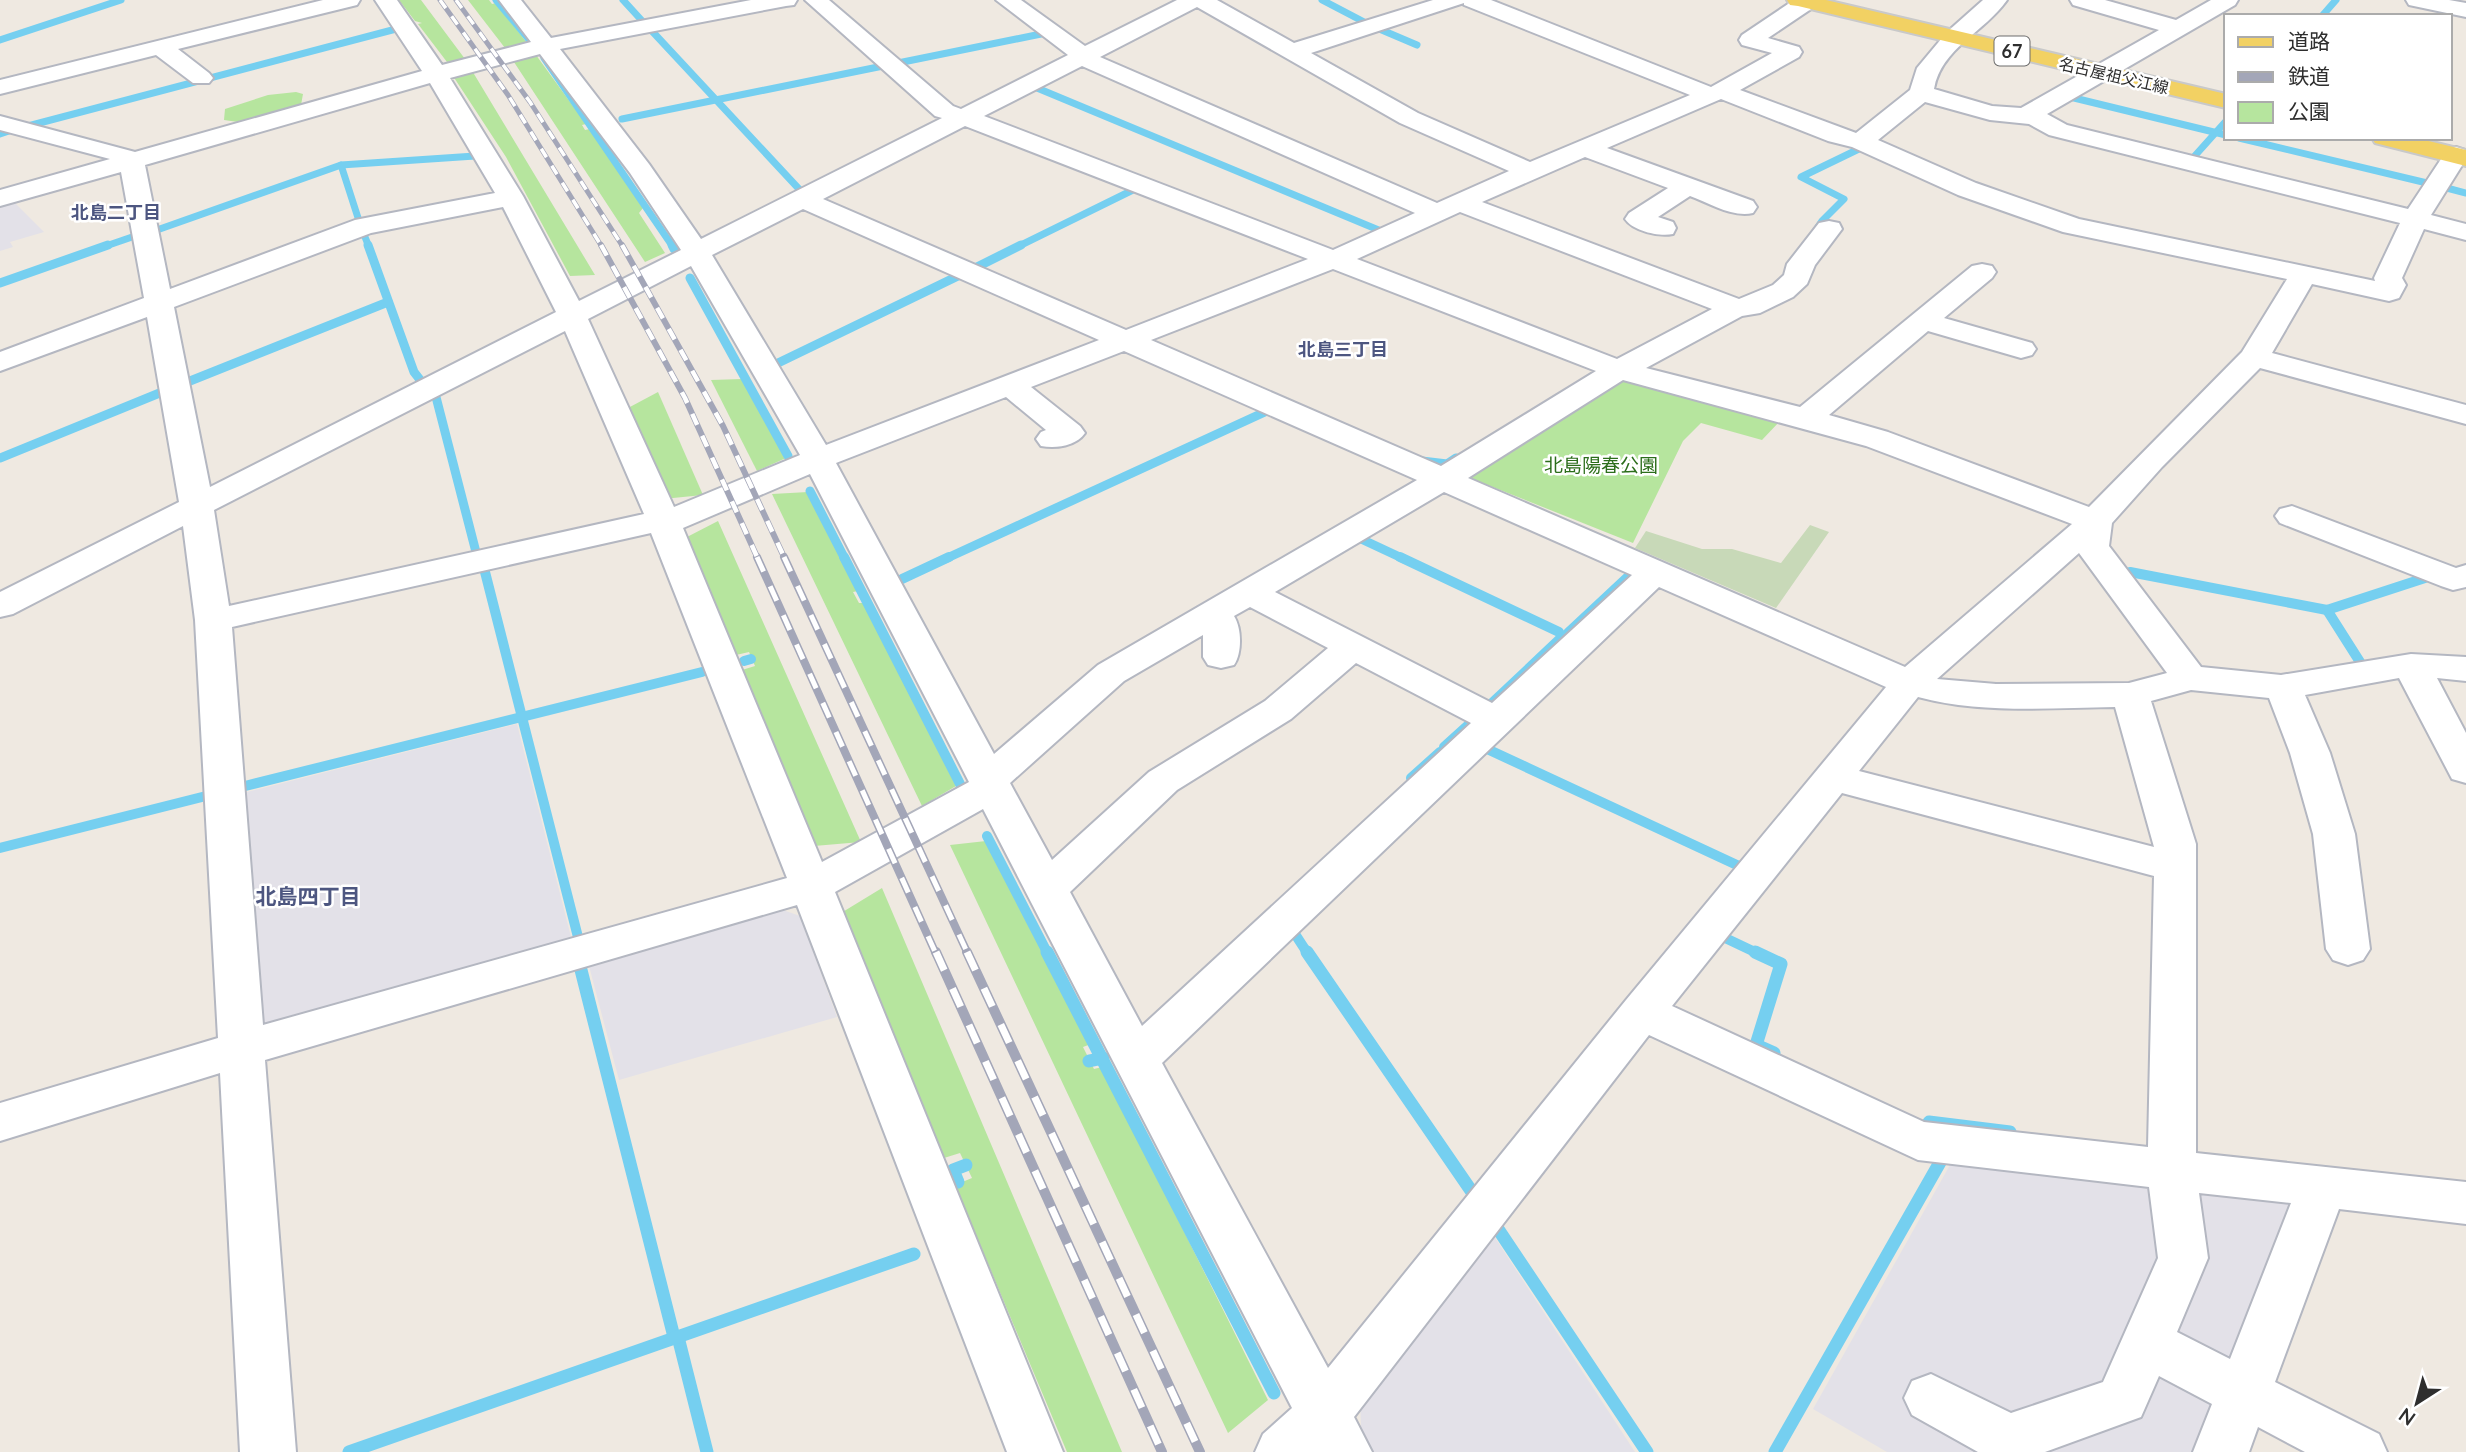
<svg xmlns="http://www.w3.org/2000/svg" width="2466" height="1452" font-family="Lato,'Noto Sans JP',sans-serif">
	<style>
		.industrial { fill: #e3e1e8 }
		.green { fill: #b6e59e }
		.cemetery { fill: #c8d9b8 }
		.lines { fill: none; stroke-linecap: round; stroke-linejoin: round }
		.stream-far3 { stroke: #75cff0; stroke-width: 7 }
		.stream-far2 { stroke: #75cff0; stroke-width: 9 }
		.stream-far1 { stroke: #75cff0; stroke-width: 10 }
		.stream { stroke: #75cff0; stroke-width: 13 }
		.minor-casing { stroke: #b4b7c1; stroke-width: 4 }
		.major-casing { stroke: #c9c9c9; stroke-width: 4 }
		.minor { fill: #fff; fill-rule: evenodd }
		.major { fill: #f2d163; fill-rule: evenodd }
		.rail-far3-casing { stroke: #a3a6b8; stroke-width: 5 }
		.rail-far2-casing { stroke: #a3a6b8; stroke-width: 6 }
		.rail-far1-casing { stroke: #a3a6b8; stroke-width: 8 }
		.rail-casing { stroke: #a3a6b8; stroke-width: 10 }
		.rail-far3 { stroke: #fff; stroke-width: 3.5; stroke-dasharray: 10; stroke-linecap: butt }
		.rail-far2 { stroke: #fff; stroke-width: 4.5; stroke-dasharray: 12; stroke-linecap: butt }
		.rail-far1 { stroke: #fff; stroke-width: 5; stroke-dasharray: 16; stroke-linecap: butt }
		.rail { stroke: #fff; stroke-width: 7; stroke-dasharray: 20; stroke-linecap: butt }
		.labels { text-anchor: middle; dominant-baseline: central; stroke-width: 5; stroke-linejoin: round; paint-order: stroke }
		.far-street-label { font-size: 16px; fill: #2e2e2e; stroke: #fff }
		.shield { fill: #fff; stroke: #6d6d6d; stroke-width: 2 }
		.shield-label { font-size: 18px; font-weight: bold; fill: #2e2e2e }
		.far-neighbourhood-label { font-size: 18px; font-weight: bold; fill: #4d5680; stroke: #fff }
		.park-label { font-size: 19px; fill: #2c6e1b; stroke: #fff }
		.neighbourhood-label { font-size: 21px; font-weight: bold; fill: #4d5680; stroke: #fff }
	</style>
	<rect width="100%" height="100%" fill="#efe9e1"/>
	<!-- industrial -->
	<g class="industrial">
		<path d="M10,198l34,34 -34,10 3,5 -13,4v-50z"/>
		<path d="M517,724l56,221 -295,84 -22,-9 -17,-226z"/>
		<path d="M780,909l20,7 37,101 -218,63 -31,-118z"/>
		<path d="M1955,1156l320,36 21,20 -95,240h-314l-74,-43z"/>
		<path d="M1490,1230l145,222h-262l-12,-23 -1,-32z"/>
	</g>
	<!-- green -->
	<g class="green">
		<path d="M399,0h22l44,59 -18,3 -29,-38 4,-1 -7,-2z"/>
		<path d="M468,0h21l3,4 4,-1 31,40 -22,5z"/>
		<path d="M536,55l50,69 -4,1 3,5 5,-1 53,79 -4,5 26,40 -20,9 -133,-203z"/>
		<path d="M471,69l124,206 -25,1 -64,-119 -53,-81z"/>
		<path d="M296,92l7,2 -2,11 -56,18 -21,-3 1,-11 43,-14z"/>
		<path d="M742,379l44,79 -29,13 -46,-91z"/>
		<path d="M1622,380h16l144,39 -20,21 -61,-17 -18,18 -50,102 -168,-67z"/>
		<path d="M658,392l45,103 -40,4 -35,-91z"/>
		<path d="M808,492l50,99 -5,1 6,11h5l92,183 -34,20 -150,-312z"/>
		<path d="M718,521l143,321 -47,4 -72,-176 13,-4 -6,-14 -13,3 -49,-118z"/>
		<path d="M986,841l105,203 -8,3 11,22 8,-2 166,333 -40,33 -278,-588z"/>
		<path d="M882,888l240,564h-55l-112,-267 17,-7 -12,-25 -16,5 -103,-245z"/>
	</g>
	<!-- cemetery -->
	<path class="cemetery" d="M1810,525l19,7 -53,76 -141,-60 11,-17 56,18h30l49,14z"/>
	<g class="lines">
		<!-- stream-far3 -->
		<g class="stream-far3">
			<path d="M496,0l35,42"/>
			<path d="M623,0l22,24"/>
			<path d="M1322,0l46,24"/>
			<path d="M2322,16l14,-16"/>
			<path d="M1377,28l40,17"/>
			<path d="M651,30l148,159"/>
			<path d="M0,40l121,-40"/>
			<path d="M544,58l129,189"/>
			<path d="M898,63l143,-29"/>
			<path d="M1037,88l344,143"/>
			<path d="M2070,97l156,38"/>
			<path d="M622,119l261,-53"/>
			<path d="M28,126l368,-97"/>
			<path d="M0,134l9,-3"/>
			<path d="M2239,138l188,45"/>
			<path d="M2192,159l34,-38"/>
			<path d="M341,165l19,59"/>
			<path d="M2443,187l23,6"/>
			<path d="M157,230l184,-65 134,-9"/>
			<path d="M363,232l6,15"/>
			<path d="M1813,235l9,-14 22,-22 -43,-22 62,-30"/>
			<path d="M103,247l32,-11"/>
			<path d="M1017,247l120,-59"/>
		</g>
		<!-- stream-far2 -->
		<g class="stream-far2">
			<path d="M368,245l46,127 7,9"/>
			<path d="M672,245l2,4"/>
			<path d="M977,267l44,-22"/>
			<path d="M690,278l98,178"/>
			<path d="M0,283l108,-38"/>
			<path d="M778,363l180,-87"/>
			<path d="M185,383l203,-81"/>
			<path d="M436,397l41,159"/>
			<path d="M0,458l162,-66"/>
			<path d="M1422,461l25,3 9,-6"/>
			<path d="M810,491l35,68"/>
			<path d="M1359,538l45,21"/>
			<path d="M945,559l322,-148"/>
		</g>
		<!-- stream-far1 -->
		<g class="stream-far1">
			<path d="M844,557l116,227"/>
			<path d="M1400,557l159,75"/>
			<path d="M484,568l95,373"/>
			<path d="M2130,572l197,38 98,-32"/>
			<path d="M902,579l47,-22"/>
			<path d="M2327,610l33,52"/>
			<path d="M1568,633l60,-56"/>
			<path d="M744,661l7,-2"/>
			<path d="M1489,706l72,-68"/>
			<path d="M1444,747l31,-28"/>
			<path d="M1485,748l254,118"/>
			<path d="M1411,778l29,-26"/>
			<path d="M237,788l465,-116"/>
			<path d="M987,836l61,118"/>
			<path d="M0,848l210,-53"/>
			<path d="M1726,931l-5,5 38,18"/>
			<path d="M1295,934l13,20"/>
		</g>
		<!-- stream -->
		<g class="stream">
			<path d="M1047,952l227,441"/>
			<path d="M1307,952l165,240"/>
			<path d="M1755,952l26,12 -25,81 18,8"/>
			<path d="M580,966l94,371"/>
			<path d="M1089,1061l14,-3"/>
			<path d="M1929,1122l81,10"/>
			<path d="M958,1182l-5,-12 13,-5"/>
			<path d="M1498,1229l149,223"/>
			<path d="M678,1337l29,115"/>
			<path d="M349,1452l565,-198"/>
			<path d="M1775,1452l168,-295"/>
		</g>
		<defs>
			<g id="minor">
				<path d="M323,0h37l-3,5 -179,44 31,24 4,5 -4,5h-16l-37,-28 -156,39v-14z"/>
				<path d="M375,0h22l45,65 89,-23 -32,-42h22l30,38 200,-38h46l-3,5 -8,1 -226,43 89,115 52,75 241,-121 -7,-2 -130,-116h24l124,106 8,3 107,-54 -72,-55h25l64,46 92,-46h40l77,43 139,-43h58l220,87 61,-34 -30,-8 -3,-5 3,-5 52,-35h21l-1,7 -46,31 31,9 3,5 -3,5 -59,33 116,43 54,-43 7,-22 30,-36 36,-32h24c-22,32 -66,48 -73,89l58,17 29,2 138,-78 -86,-25 -3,-5h35l71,20 35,-20h27l-3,5 -188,109 20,11 341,84 39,-59 9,-3 9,3 1,9 -35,56 35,9v16l-42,-11 -22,49 4,7 -7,13 -10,3 -77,-17 -40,69 194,52v19l-206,-56 -98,99 -50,56 -3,23 92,121 80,8 130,-21 55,3v24l-29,-3 29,55v50l-14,-4 -53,-101 -94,17 25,58 25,81 15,115 -7,11 -15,5 -15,-5 -7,-11 -13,-115 -23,-81 -21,-55 -78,-8 -40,11 45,143v309l270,29v42l-127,-15 -64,173 104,52 8,18h-82l-47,-25 -9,25h-56l19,-48 -53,-28 -18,41 -96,35h-67l-66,-37 -8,-17 8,-17 19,-7 80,39 92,-31 55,-124 -9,-71 -231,-27 -269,-125 -295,382 18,35h-117l8,-18 29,-26 -309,-599 -148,83 228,560h-56l-210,-547 -532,155 31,392h-56l-20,-379 -220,68v-38l218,-65 -23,-418 -12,-94 -170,88 -13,3v-25l179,-90 -32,-185 -147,54v-19l144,-54 -23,-126 -121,34v-16l110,-31 -110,-29v-14l135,36 287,-81zM1464,3v2l226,90 -160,67 -112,-49 -107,-60zM1197,7l203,116 109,48 -72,32 -337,-146zM540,54l90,119 51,77 -102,51 -56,-105 -73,-118zM1082,66l333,147 -82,37 -349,-134zM430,83l65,110 -140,27 -185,69 -25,-124zM1721,99l107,42 24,6 106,48 105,37 224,47 -45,73 -153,155 -201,-75 -59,-17 99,-84 93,27 11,-3 4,-6 -4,-6 -88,-25 48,-40 4,-6 -4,-6 -10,-2 -10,2 -172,141 -154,-39 96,-52 18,-3 33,-16 14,-13 8,-19 27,-36 -3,-6 -10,-2 -10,2 -32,41 -3,11 -11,10 -34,14 -257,-97 103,-45 83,31 -39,25 -4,6c8,12 34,18 48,15l3,-6 -3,-6 -15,-5 32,-21c19,7 43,22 63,17l4,-6 -4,-6 -146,-53zM1925,102l65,18 39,4 20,11 351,88 -26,55 1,3 -296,-62 -103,-36 -98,-43zM965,126l343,133 -182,71 -303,-131zM503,207l53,105 -346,175 -36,-180 197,-74zM803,209l296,131 -273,105 -114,-190zM1460,212l252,97 -95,50 -260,-100zM691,266l109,189 -126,52 -86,-188zM1333,269l263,102 -155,95 -290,-126zM565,331l79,183 -415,92 -15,-96zM1124,351l293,129 -319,185 -104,89 -158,-291 170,-66 40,33 -5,2 -5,7 5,7c15,3 35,0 44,-13l-5,-7 -49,-39zM1623,380l243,66 206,78 -167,143 -437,-189zM810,474l159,308 -147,80 -139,-334zM1444,492l188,83 -140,128 -217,-111zM651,533l136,345 -524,147 -31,-398zM2079,553l88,120 -38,10 -133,1 -59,-5zM1659,587l227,100 -260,313 -298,368 -166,-305zM1250,607l78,41 -63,53 -116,71 -97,88 -42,-77 114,-102 79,-46v22l5,8 13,3 13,-3c8,-12 8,-36 0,-49zM1356,663l115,60 -329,303 -72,-134 107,-102 114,-71zM1918,697c63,17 132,11 197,10l39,140 -295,-76zM1842,793l312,83 -6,271 -224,-25 -252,-116zM2199,1193l92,10 -61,156 -53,-27 31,-74z"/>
				<path d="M2406,0h43l17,3v14l-57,-12z"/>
				<path d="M2292,506l164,62 10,-3v22l-13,3 -12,-4 -161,-63 -5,-7 5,-7z"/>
			</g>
			<g id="major">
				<path d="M1787,0h39l400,94v14l-428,-102 -8,-1z"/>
				<path d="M2372,138h44l50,12v16l-91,-23z"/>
			</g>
		</defs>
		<!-- minor casing -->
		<use href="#minor" class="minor-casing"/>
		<!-- major casing -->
		<use href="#major" class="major-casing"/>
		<!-- minor -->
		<use href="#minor" class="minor"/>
		<!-- major -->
		<use href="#major" class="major"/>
		<defs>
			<g id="rail-far3">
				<path d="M440,0l68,95 94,152"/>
				<path d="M456,0l74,102 93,145"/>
			</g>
			<g id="rail-far2">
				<path d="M601,245l84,153 73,161"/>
				<path d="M622,245l101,181 62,133"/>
			</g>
			<g id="rail-far1">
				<path d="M757,557l179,397"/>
				<path d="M784,557l184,397"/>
			</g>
			<g id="rail">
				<path d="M936,952l226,500"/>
				<path d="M967,952l233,500"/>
			</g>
		</defs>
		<!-- rail-far3 casing -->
		<use href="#rail-far3" class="rail-far3-casing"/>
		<!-- rail-far2 casing -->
		<use href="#rail-far2" class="rail-far2-casing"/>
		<!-- rail-far1 casing -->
		<use href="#rail-far1" class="rail-far1-casing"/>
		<!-- rail casing -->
		<use href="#rail" class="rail-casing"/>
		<!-- rail-far3 -->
		<use href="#rail-far3" class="rail-far3"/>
		<!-- rail-far2 -->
		<use href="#rail-far2" class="rail-far2"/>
		<!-- rail-far1 -->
		<use href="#rail-far1" class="rail-far1"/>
		<!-- rail -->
		<use href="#rail" class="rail"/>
	</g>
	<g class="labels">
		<!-- far-street labels -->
		<g class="far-street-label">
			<text transform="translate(2114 75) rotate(13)">名古屋祖父江線</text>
		</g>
		<!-- shield labels -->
		<rect class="shield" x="1994.5" y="36.5" width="35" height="29" rx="5"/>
		<g class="shield-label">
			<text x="2012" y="51">67</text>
		</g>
		<!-- far-neighbourhood labels -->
		<g class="far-neighbourhood-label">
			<text x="116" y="212">北島二丁目</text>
			<text x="1343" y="349">北島三丁目</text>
		</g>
		<!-- park labels -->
		<g class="park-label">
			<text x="1601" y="464">北島陽春公園</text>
		</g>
		<!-- neighbourhood labels -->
		<g class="neighbourhood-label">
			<text x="308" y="895">北島四丁目</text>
		</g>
	</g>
	<!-- legend -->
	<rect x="2224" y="14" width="228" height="126" fill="#ffffff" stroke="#ababab" stroke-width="2"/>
	<rect x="2238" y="37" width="35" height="10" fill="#f2d163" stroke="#ababab" stroke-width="2"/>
	<text x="2288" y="49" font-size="21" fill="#2e2e2e">道路</text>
	<rect x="2238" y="72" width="35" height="10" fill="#a3a6b8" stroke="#ababab" stroke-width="2"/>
	<text x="2288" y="84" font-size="21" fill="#2e2e2e">鉄道</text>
	<rect x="2238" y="102" width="35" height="21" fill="#b6e59e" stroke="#ababab" stroke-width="2"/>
	<text x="2288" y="119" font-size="21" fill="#2e2e2e">公園</text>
	<!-- north arrow -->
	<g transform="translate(2417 1403) rotate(216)" stroke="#ffffff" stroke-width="5" paint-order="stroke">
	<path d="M0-5L12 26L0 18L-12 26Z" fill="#2e2e2e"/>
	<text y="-10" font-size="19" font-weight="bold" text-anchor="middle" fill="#2e2e2e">N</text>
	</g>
</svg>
